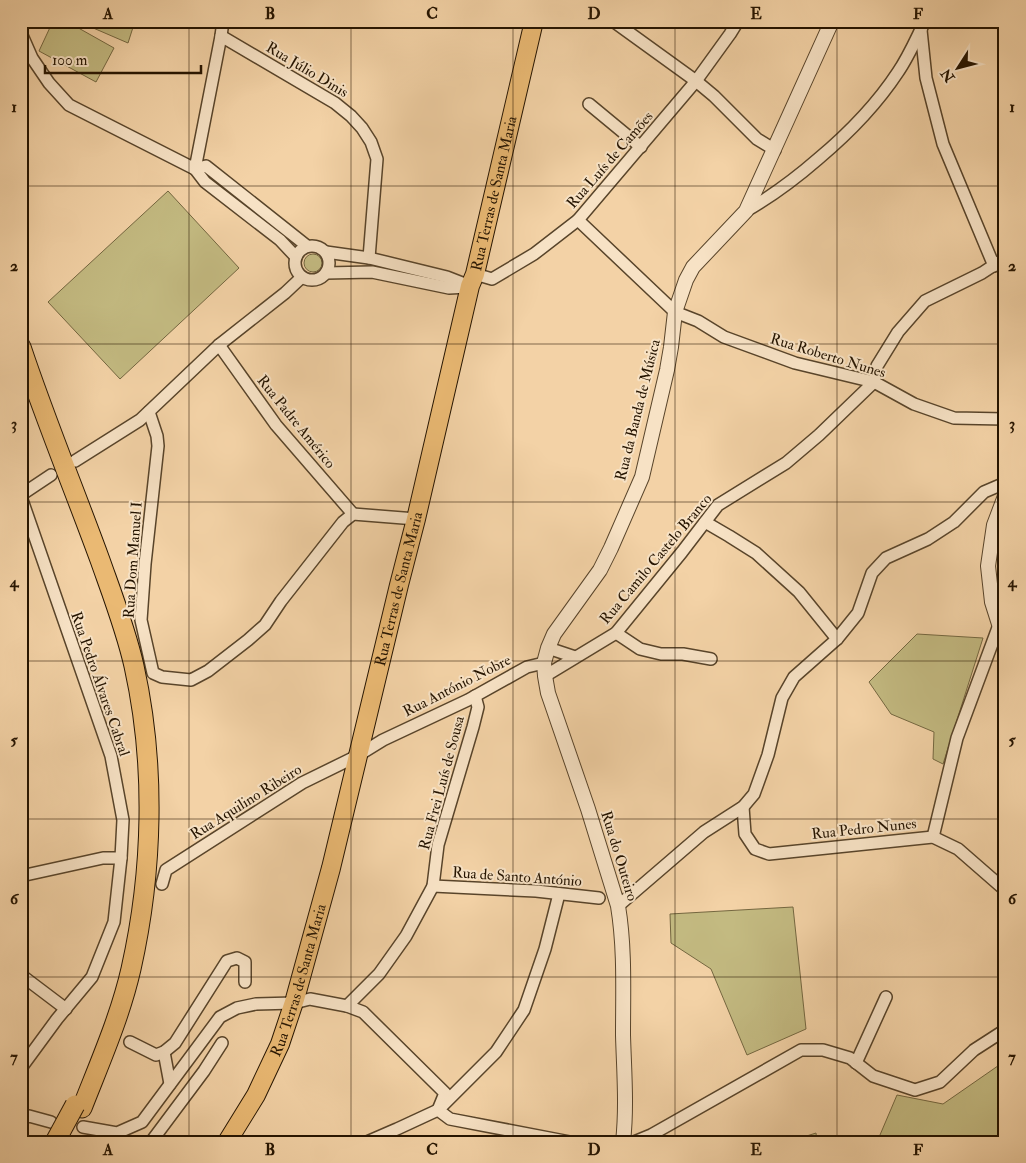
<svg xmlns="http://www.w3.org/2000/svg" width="1026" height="1163" font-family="'IM FELL Double Pica',serif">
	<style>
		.green { fill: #c3ba81; stroke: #746740 }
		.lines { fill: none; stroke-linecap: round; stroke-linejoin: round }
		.minor-casing { stroke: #58442a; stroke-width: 14 }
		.tertiary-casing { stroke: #58442a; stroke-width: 16 }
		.primary-casing { stroke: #251400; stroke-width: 20 }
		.trunk-casing { stroke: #251400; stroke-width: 21 }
		.minor { stroke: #f7e2c5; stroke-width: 11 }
		.tertiary { stroke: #f7e2c5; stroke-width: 14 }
		.primary { stroke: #eab973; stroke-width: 18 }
		.trunk { stroke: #eab973; stroke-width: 19 }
		.trunk-bridge-casing { stroke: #251400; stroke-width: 21; stroke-linecap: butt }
		.trunk-bridge { stroke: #eab973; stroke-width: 19 }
		.grid { fill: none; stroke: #251400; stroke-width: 1; stroke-opacity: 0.55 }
		.labels { text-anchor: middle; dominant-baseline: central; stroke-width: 4; stroke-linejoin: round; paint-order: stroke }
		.street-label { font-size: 15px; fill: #251400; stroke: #f7e2c5 }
		.neatline { fill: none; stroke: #251400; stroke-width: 2 }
		.grid-label { font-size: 16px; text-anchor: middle; font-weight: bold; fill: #251400 }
	</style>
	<rect width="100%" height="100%" fill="#f3d2a6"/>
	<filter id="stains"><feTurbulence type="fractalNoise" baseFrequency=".004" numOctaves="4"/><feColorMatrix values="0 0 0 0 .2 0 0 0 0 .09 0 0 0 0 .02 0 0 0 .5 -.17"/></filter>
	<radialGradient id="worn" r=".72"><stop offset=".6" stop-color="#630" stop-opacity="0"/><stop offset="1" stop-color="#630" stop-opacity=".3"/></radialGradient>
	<!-- green -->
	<g class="green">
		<path d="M53,21h13l48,27 -18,34 -57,-31z"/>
		<path d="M77,21h58l-7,22z"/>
		<path d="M168,191l71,77 -119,111 -72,-77z"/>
		<circle cx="313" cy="263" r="9"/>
		<path d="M917,634l66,4 -40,126 -10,-5 1,-27 -43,-18 -22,-32z"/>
		<path d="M793,907l13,122 -59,26 -36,-86 -40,-26 -1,-29z"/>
		<path d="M1005,1061v81h-128l20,-47 46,9z"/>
		<path d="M816,1133l1,9h-23v-2z"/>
	</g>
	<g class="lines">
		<defs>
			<g id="minor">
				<path d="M613,21l83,60 18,15 43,43 18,11"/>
				<path d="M921,30l5,48 17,66 51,122"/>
				<path d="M21,33l11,25 17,25 20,22 126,64 10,13 75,58 16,17"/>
				<path d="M221,36l114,67 16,13 11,12 9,14 6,17 -8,99"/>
				<path d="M589,104l52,43"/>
				<path d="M195,169l26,-133 2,-15"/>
				<path d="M195,169l11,-3 101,80"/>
				<path d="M746,211c26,-15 49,-32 72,-52 31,-26 57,-52 80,-87 11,-16 18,-33 27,-51"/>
				<path d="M578,220l97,92 23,9 26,16 71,26 79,19 40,22 40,14 51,1"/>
				<circle cx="312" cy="263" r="17"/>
				<path d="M326,252l43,6 78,19 23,9"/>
				<path d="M326,273l46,-1 77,16 19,-1"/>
				<path d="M475,274l17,5 42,-25 44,-34 118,-139 34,-47 8,-13"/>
				<path d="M219,345l57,80 77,89"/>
				<path d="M874,382l3,-16 21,-34 27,-31 57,-28 23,-15"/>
				<path d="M149,412l8,24 1,10 -13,118 -4,56 12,53 9,4 29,3 17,-9 40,-31 17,-15 16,-24 62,-79 10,-8 63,5"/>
				<path d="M75,461l65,-41 79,-75 66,-52 17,-16"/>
				<path d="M21,495l30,-20"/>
				<path d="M21,497l90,259 12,64 -2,38 -7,64 -22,55 -35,42 -36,49"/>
				<path d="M705,522l24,14 27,17 43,39 38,47"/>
				<path d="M616,633l24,16 21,5h22l28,5"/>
				<path d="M548,648l27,9"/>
				<path d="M545,676l71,-43 66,-81 36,-47 68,-42 33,-28 55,-53"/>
				<path d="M743,807l2,27 10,15 14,5 164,-17 25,12 47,41"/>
				<path d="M933,837l24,-99 42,-113"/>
				<path d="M21,876l82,-18h18"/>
				<path d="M162,884l4,-14 136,-87 55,-27 26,-16 85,-40 59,-33 17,-4"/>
				<path d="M433,886l103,5 63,7"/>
				<path d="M618,906l86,-74 39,-25 11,-13 14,-39 14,-57 12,-21 43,-38 21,-26 14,-40 14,-15 42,-19 26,-17 30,-30 21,-9"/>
				<path d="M21,981l4,-3 41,31"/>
				<path d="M347,1006l32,-32 27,-38 27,-50 5,-41 35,-118 5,-20 -3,-11"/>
				<path d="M130,1042l26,13 8,-3 11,-9 52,-82 10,-3 8,4v20"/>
				<path d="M164,1052l6,32"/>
				<path d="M856,1063l30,-66"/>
				<path d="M441,1107l55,-55 28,-42 21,-61 14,-55"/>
				<path d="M21,1119l8,-3 22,6"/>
				<path d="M83,1127l34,6 25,-11 78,-105 17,-9 19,-4 38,-1 16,-4 37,7 16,6 82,81 -7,17"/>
				<path d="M151,1142l53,-71 18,-28"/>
				<path d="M367,1142l30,-13 41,-19 12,9 120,23"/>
				<path d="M634,1142l17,-7 150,-85h22l27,8 23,18 42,14 25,-8 34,-32 31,-20"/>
			</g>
			<g id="tertiary">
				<path d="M1005,496l-11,29 -6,41 4,36 13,41"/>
				<path d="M623,1142c4,-36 1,-71 0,-107 0,-43 2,-87 -5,-129l-30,-97 -40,-116 -3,-17 -1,-13 4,-15 6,-14 46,-64 11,-22 31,-71 25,-107 4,-23 4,-35 11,-32 7,-13 53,-56 86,-190"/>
			</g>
			<g id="primary">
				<path id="s1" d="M227,1142l29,-47 24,-51 15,-45 36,-131 68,-283 17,-66 54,-233 5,-12 59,-253"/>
			</g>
			<path id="trunk" d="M21,347c24,72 53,142 79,213 12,34 26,70 34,106 22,99 19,205 -3,303 -11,48 -31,93 -49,139"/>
		</defs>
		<!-- minor casing -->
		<use href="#minor" class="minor-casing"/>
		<!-- tertiary casing -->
		<use href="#tertiary" class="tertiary-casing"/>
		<!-- primary casing -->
		<use href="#primary" class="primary-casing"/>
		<!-- trunk casing -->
		<use href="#trunk" class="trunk-casing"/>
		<!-- minor -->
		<use href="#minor" class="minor"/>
		<!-- tertiary -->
		<use href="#tertiary" class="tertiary"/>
		<!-- primary -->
		<use href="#primary" class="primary"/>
		<!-- trunk -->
		<use href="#trunk" class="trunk"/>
		<defs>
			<path id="trunk-bridge" d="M55,1142l20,-37"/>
		</defs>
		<!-- trunk-bridge casing -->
		<use href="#trunk-bridge" class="trunk-bridge-casing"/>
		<!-- trunk-bridge -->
		<use href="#trunk-bridge" class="trunk-bridge"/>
	</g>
	<!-- grid -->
	<path class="grid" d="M189,21v1121M351,21v1121M513,21v1121M675,21v1121M837,21v1121M21,186h984M21,344h984M21,502h984M21,661h984M21,819h984M21,977h984"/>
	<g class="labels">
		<!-- street labels -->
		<g class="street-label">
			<text transform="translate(307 70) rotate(31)">Rua Júlio Dinis</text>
			<text transform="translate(610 160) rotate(-49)">Rua Luís de Camões</text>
			<text stroke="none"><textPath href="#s1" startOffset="989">Rua Terras de Santa Maria</textPath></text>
			<text transform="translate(828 356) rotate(17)">Rua Roberto Nunes</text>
			<text transform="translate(638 410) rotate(-76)">Rua da Banda de Música</text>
			<text transform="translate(296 422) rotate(51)">Rua Padre Américo</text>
			<text transform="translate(656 559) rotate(-50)">Rua Camilo Castelo Branco</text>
			<text transform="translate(133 560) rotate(-86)">Rua Dom Manuel I</text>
			<text stroke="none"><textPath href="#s1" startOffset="582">Rua Terras de Santa Maria</textPath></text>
			<text transform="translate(100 684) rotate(71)">Rua Pedro Álvares Cabral</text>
			<text transform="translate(457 686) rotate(-27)">Rua António Nobre</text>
			<text transform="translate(442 783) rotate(-75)">Rua Frei Luís de Sousa</text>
			<text transform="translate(246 802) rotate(-32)">Rua Aquilino Ribeiro</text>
			<text transform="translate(864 829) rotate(-6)">Rua Pedro Nunes</text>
			<text transform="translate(619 856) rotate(73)">Rua do Outeiro</text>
			<text transform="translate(517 877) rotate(4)">Rua de Santo António</text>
			<text stroke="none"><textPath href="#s1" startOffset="178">Rua Terras de Santa Maria</textPath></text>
		</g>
	</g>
	<!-- margin -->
	<rect width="1026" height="1163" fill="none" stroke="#f3d2a6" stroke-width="55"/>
	<!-- north arrow -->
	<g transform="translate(958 68) rotate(234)" stroke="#f7e2c5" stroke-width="4" paint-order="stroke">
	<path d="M0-4L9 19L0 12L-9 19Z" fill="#251400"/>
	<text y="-8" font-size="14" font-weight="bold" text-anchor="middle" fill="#251400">N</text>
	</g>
	<!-- scale -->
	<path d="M45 65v8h156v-8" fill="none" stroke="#251400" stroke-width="2.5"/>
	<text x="52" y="65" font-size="15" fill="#251400" stroke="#f7e2c5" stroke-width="4" paint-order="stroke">100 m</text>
	<rect x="28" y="28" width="970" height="1108" class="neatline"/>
	<g class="grid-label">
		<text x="108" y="19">A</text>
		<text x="270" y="19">B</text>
		<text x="432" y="19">C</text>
		<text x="594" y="19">D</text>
		<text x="756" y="19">E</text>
		<text x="918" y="19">F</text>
		<text x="14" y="112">1</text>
		<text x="1012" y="112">1</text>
		<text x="14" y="271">2</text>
		<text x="1012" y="271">2</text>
		<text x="14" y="429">3</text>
		<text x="1012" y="429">3</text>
		<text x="14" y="587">4</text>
		<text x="1012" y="587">4</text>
		<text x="14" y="745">5</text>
		<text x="1012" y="745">5</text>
		<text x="14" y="904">6</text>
		<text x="1012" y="904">6</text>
		<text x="14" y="1062">7</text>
		<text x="1012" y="1062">7</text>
		<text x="108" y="1155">A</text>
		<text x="270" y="1155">B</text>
		<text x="432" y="1155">C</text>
		<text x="594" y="1155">D</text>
		<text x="756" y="1155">E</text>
		<text x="918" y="1155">F</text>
	</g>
	<rect width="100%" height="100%" filter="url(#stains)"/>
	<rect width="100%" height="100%" fill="url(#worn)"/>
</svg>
